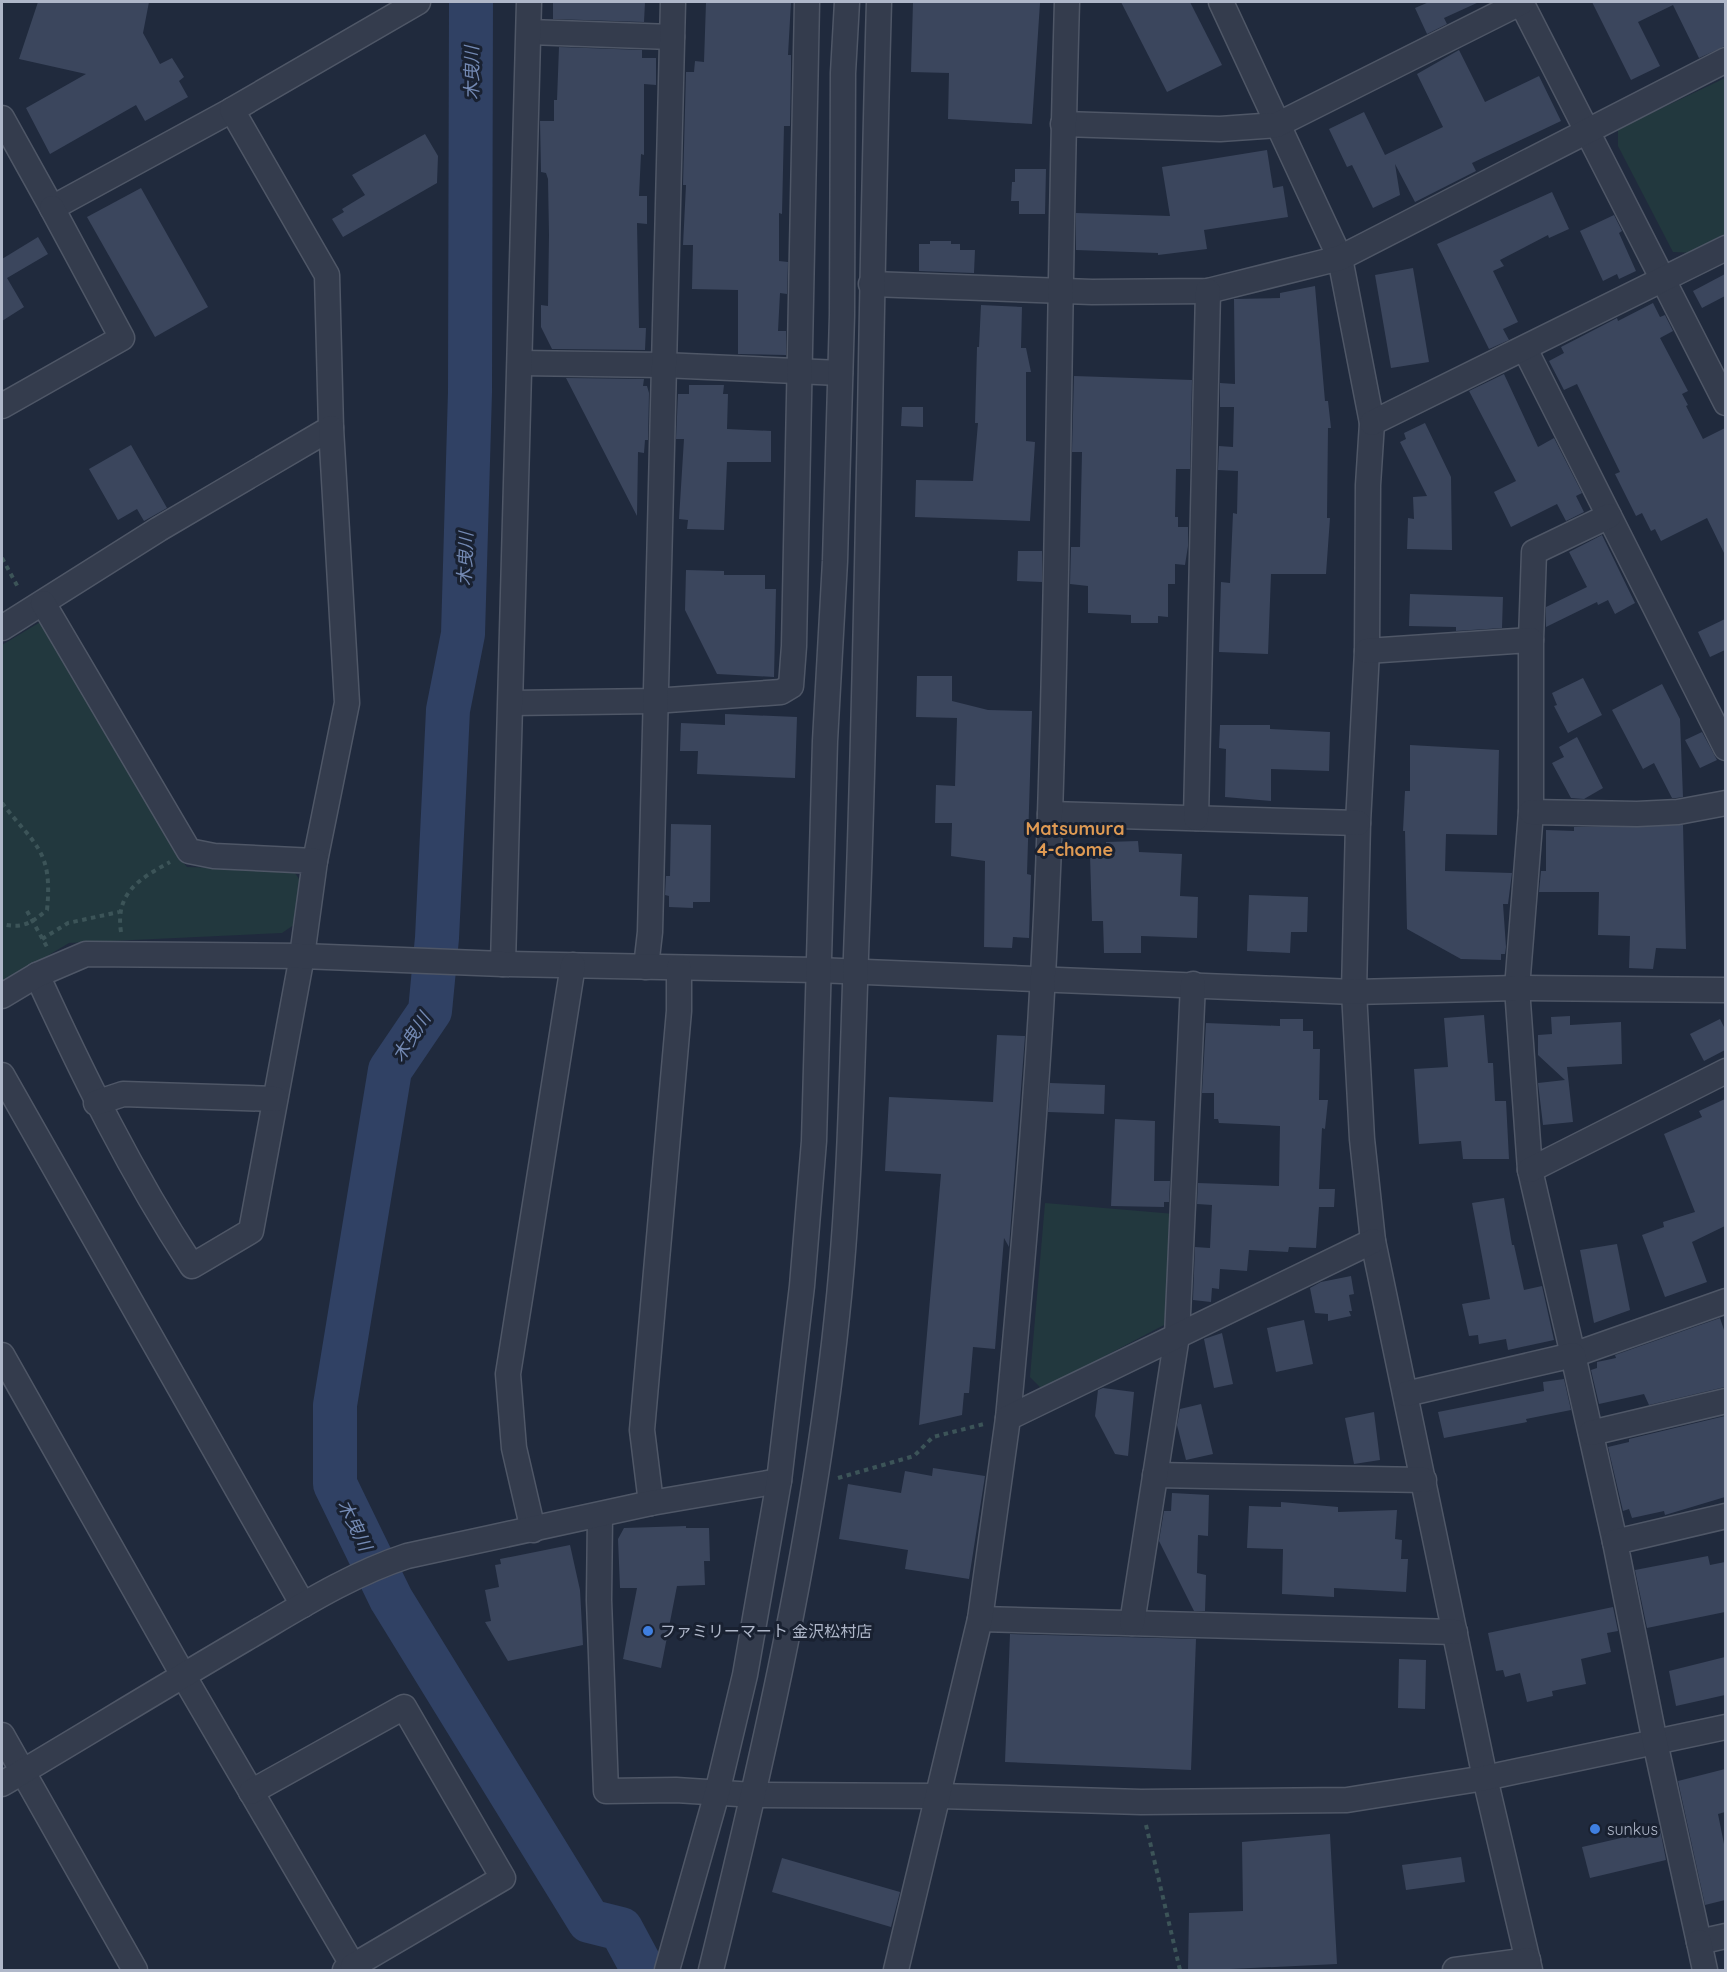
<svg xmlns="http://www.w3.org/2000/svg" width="1727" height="1972" font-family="Quicksand,'Noto Sans JP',sans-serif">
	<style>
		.green { fill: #22383e }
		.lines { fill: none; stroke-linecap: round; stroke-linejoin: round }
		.river { stroke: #304164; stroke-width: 44 }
		.building { fill: #3b465d }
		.minor-casing { stroke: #4f5767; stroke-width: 27 }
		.path { stroke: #3c5458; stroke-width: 4; stroke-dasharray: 4.5 4.5; stroke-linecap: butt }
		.minor { stroke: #343c4d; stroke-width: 24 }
		.shop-dot { fill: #3f7fe0; stroke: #192131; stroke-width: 2 }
		.labels { text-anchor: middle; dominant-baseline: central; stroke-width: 6; stroke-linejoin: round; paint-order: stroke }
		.poi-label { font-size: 16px; fill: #afb7c9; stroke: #192131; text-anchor: start }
		.water-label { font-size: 18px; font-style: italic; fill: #748ab4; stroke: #192131 }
		.neighbourhood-label { font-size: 18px; font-weight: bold; fill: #df9a53; stroke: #192131 }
	</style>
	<rect width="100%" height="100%" fill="#202a3d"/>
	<!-- green -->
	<g class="green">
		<path d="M1725,78v159l-30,16 -22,-1 -55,-106v-17z"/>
		<path d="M42,621l133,231 12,15 106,3 8,12 -3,40 -16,11 -213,10 -67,40v-338z"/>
		<path d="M1045,1203l130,11 -11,111 -122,64 -12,-12z"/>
	</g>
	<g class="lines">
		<!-- river -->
		<path class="river" d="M471,2l-1,390 -7,242 -15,76 -11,228 -7,73 -40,59 -55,335v79l56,115 198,322 32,8 22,41"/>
	</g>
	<!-- building -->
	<g class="building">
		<path d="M38,2h111l-6,31 17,31 12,-6 12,19 -5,4 9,16 -43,24 -9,-16 -86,49 -24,-46 60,-34 -67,-15z"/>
		<path d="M553,2h92l-1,20 -91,-3z"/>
		<path d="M706,2h85l-3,53h3v16l-1,55h-6l-2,88 -3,-1v48l9,1 -1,32 -7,-1 -2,38h8v24l-48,-1v-64l-46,-1 1,-44h-10l3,-60h-3l3,-113h8l1,-11 9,1z"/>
		<path d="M913,2l127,1 -8,121 -84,-5 1,-46 -38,-1z"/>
		<path d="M1121,2h69l32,63 -55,27z"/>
		<path d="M1429,2h50l-35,16 3,6 -20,10 -12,-26z"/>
		<path d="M1592,2h133v44l-26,12 -26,-53 -35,17 22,44 -29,14z"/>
		<path d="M559,47l83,3v8h14v27l-12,-1v71l-3,-1 -2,42h8v28l-10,-1 2,105h7l-1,22 -93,-1 -11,-22v-22l7,1 1,-71 -1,-56 -2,-6 -5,-1 -1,-51h14v-21h3z"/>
		<path d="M1459,50l26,52 54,-26 22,45 -89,42 4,8 -61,31 -20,-38 5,31 -27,13 -21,-43 -5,2 -18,-38 35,-17 21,43 58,-28 -26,-53z"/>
		<path d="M425,134l13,22 -1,27 -94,54 -11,-18 12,-7 -2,-3 23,-14 -13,-20z"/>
		<path d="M1267,150l6,38 10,-2 5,31 -84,13 3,19 -49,6v-2l-82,-3v-37l94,3 -8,-49z"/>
		<path d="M1015,169h31l-1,45h-26v-13h-8l1,-19h3z"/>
		<path d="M141,188l67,119 -53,30 -68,-120z"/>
		<path d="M1552,192l17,37 -20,9 -1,-3 -48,25 4,6 -11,5 25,51 -15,7 6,11 -20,9 -52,-105z"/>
		<path d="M1614,215l8,16 -3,2 17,38 -17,8 -2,-5 -14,7 -23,-50z"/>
		<path d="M38,237l10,17 -41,24 17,29 -22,14v-62z"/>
		<path d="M930,241h21v3h9v6h15l-1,23 -55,-2v-27h11z"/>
		<path d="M1413,268l16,94 -38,6 -16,-93z"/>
		<path d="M1725,274v22l-23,12 -9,-17z"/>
		<path d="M1315,286l10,115h3l3,27h-3l-1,90h3l-4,56h-55l-3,80 -49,-2 2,-70 9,1 3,-70 4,1 1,-43 -20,-1 1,-24 14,1 1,-40h-14v-24l15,1 -1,-85 46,-1v-5z"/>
		<path d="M1653,303l7,14 5,-2 8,16 -13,7 28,53 -6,3 6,11 -2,1 17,33 22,-11v127l-18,-37 -46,23 -6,-12 -4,2 -9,-18 -6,3 -21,-42 5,-2 -43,-88 -13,6 -15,-29 15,-8 -3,-6 56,-29 1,3z"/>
		<path d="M981,305l41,2 -1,41h5l5,24h-5v69l9,1 -5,79 -115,-4 1,-37 57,1 5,-58h-3l2,-76h2z"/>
		<path d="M1504,374l34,73 16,-9 28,55 -6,3 8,16 -18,9 -9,-17 -46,23 -17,-35 22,-11 -47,-90z"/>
		<path d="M1074,376l118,4 -2,89h-14l-1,48h3v10h10v19l-3,19 -10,-1v20h-7v33l-10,-1v7h-27v-8l-43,-2v-27l-18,-2 1,-37h9l2,-95h-10z"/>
		<path d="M566,378l78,1 -1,7h4l2,7 -1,47h-3l-1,13 -6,-1 -1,64z"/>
		<path d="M689,385h35l-1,9h5l-1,35 44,2v31h-44l-3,68 -37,-1 1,-9 -9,-1 5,-80h-8l2,-45h11z"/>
		<path d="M902,407h21v20l-22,-1z"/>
		<path d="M1425,423l26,54 1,73 -45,-1 1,-31 6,1 -1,-22 14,-1 -27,-54 6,-3 -2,-6z"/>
		<path d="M131,445l36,63 -23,13 -7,-12 -19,11 -29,-51z"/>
		<path d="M1602,535l33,68 -20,11 -7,-14 -10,5 -1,-3 -51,25v-20l41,-20 -18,-35z"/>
		<path d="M1018,551h24v31l-25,-1z"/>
		<path d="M686,570l38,1v4h41v14h11l-2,88 -57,-3 -32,-64z"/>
		<path d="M1410,594l93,3 -1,31 -46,3v-4l-47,-1z"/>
		<path d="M1725,619v31l-15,7 -12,-25z"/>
		<path d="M917,676h35v25l36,9 44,1 -5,163 4,1 -2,63 -16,-1 -1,11 -28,-1 1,-86 -34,-5 1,-33h-17l1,-38 19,1 2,-68 -41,-1z"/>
		<path d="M1583,678l19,37 -34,18 -14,-27 3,-1 -5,-12z"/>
		<path d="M1662,684l18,35 3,78 -7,1h-4l-18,-35 -11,6 -31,-59z"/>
		<path d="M725,714l72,3 -2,61 -98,-4 1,-23h-18l1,-28 44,2z"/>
		<path d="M1220,725h50v4l60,3 -1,39 -58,-2v32l-46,-4 1,-48 -7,-1z"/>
		<path d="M1702,732l15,28 -17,8 -15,-28z"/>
		<path d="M1577,737l26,51 -19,11 -13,-1 -19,-35 12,-6 -5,-10z"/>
		<path d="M1410,745l89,5 -2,85 -51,-1 -1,37 67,2 -4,31h-5l3,43 -1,7h-4v6l-40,-1 -54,-30 -2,-98h-2l2,-40h5z"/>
		<path d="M671,824l40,1 -1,77h-17v6l-24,-1v-11l-4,-1 1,-19h4z"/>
		<path d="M1683,825l3,124 -30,-1 -3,21 -24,-1 1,-32 -32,-1 1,-43h-60l2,-21h5v-41l28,1v-4z"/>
		<path d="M1138,841l1,11 43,2 -2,42 18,1 -1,41 -56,-2v17h-37l-1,-32h-11l-2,-66 16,-1v-12z"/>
		<path d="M1249,895l59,2 -1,35h-16l-1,21 -43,-2z"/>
		<path d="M1484,1015l4,48h5l2,38h11l3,58h-46l-2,-18 -42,3 -5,-75 34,-2 -4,-49z"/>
		<path d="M1570,1016v9l51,-3 1,42 -55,3 6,55 -30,3 -5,-42 27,-3 -27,-25v-20l14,-1 -1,-17z"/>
		<path d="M1280,1019h23v12h10v18h7l-1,51h9l-3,29 -3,-1 -3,61h16l-1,18h-15l-3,41 -27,-1 -1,5 -39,-2 -2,21 -27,-2 -1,20 -7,-1 -1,14 -18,-2 2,-53 15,1 2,-43 -15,-1 1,-21 81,3 1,-60 -61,-3 -1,-4h-4v-26h-12l4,-70 74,3z"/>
		<path d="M1720,1019l5,10v21l-21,11 -14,-27z"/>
		<path d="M997,1035l28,1 -16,211 -5,-9 -9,111 -22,-2 -4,46h-5l-2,22 -43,10 22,-251 -56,-3 4,-74 104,5z"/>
		<path d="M1050,1083l55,2 -1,29 -56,-2z"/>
		<path d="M1725,1099v127l-33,16 15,40 -42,15 -23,-62 22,-8 -1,-5 32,-10 -31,-78 38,-17 -3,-6z"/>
		<path d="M1115,1119l40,2 -1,60h16l-1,21h-5v5l-53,-1z"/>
		<path d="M1504,1198l8,47h2l10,45 18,-4 12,54 -46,10 -2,-11 -27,5 -1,-9 -9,1 -7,-32 28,-5 -18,-96z"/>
		<path d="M1617,1244l13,66 -36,13 -14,-73z"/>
		<path d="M1351,1276l3,18 -5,1 3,16h-3l2,5 -23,5v-7l-13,-1 -5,-25 11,-6z"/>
		<path d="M1720,1318l5,15v54l-76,18 -5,-11 -45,10 -8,-34 6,-2v-6l19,-4 -1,-3z"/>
		<path d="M1304,1320l9,44 -37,8 -9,-44z"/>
		<path d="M1222,1333l11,51 -19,4 -10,-49z"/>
		<path d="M1564,1379l7,31 -45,9 1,3 -83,16 -6,-26 106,-21 -1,-9z"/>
		<path d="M1103,1388l31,4 -6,64 -13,-2 -20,-38 3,-26z"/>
		<path d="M1201,1404l12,50 -27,6 -9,-35 3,-16z"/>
		<path d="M1374,1412l6,48 -26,4 -9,-46z"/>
		<path d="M1725,1416v81l-60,18 -1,-4 -32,7 -3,-9 -6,2 -15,-64 21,-5v-3z"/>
		<path d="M933,1468l52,8 -16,103 -64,-10 3,-19 -69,-11 9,-55 53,9 4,-22 27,5z"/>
		<path d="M1172,1493l37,2 -1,41 -10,-1 -1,38 9,2 -1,36h-11l-35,-70 5,-30h7z"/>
		<path d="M1281,1502l57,5v5l59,-2 -2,29 7,1 -1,19h7l-2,33 -72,-4v9l-52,-3 1,-45 -36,-1 2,-42 32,1z"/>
		<path d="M686,1526v2h23l1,33h-6l1,24 -28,1 -16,82 -38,-9 14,-71h-17l-2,-49 6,-11z"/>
		<path d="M570,1545l10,45 3,55 -75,16 -23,-39 6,-1 -6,-31 14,-3 -4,-22 6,-1 -1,-5z"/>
		<path d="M1708,1556l2,9 15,-3v50l-78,16 -12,-58z"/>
		<path d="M1613,1607l5,24 -11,2 4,19 -30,7 5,25 -34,7 1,5 -26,6 -7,-29 -15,4 -2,-7 -7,1 -8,-38z"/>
		<path d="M1010,1634l186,5 -5,131 -186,-8z"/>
		<path d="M1725,1657v38l-49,11 -7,-35z"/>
		<path d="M1399,1659l27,1 -1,49 -27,-1z"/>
		<path d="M1725,1769v43l-7,2 7,35v51l-20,5 -27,-124z"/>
		<path d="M1660,1829l6,31 -76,18 -8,-31z"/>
		<path d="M1330,1834l7,130 -149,7 1,-58 54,-2 -1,-69z"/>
		<path d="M1461,1857l4,25 -59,8 -4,-25z"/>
		<path d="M782,1858l118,34 -9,35 -119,-35z"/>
	</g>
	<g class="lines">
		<defs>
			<g id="minor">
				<path d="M1221,2l119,256 32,165 -4,62 -1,166 -9,172 -4,169 8,147 11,102 112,537 45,192"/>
				<path d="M1521,2l205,401"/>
				<path d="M529,32l143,5"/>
				<path d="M2,118l50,90 180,-98"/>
				<path d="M1063,124l157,5 57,-4 245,-123"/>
				<path d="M871,284l221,8 116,-1 132,-33 386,-198"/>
				<path d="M1525,349l201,399"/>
				<path d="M520,363l143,2 177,8"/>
				<path d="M2,406l120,-68 -70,-130"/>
				<path d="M1372,423l354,-175"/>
				<path d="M2,628l157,-99 172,-101 -4,-153 -95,-165 186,-108"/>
				<path d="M1531,640l3,-88 75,-36"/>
				<path d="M1367,651l164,-11v172l-14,176 13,182 43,185 153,-54"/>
				<path d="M511,703l143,-2 127,-9 10,-6 3,-40 13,-644"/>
				<path d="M1531,812l106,2 41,-2 48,-9"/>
				<path d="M1050,814l308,9"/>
				<path d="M1196,818l12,-527"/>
				<path d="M315,861l32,-158 -16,-275"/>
				<path d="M503,964l26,-962"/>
				<path d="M646,967l4,-35 23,-930"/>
				<path d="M37,975c46,100 94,198 155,291l59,-35 51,-275 13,-95 -101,-5 -25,-5 -146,-248"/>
				<path d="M2,996l35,-21 49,-21 216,2 201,8 314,6 537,22 163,-4 209,2"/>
				<path d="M2,1075l301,530"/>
				<path d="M96,1103l27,-9 152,5"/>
				<path d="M1530,1170l196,-99"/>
				<path d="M2,1355l181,320 170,291 -8,4"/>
				<path d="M1406,1394l167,-39 42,187"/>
				<path d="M1008,1418c19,-201 36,-402 42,-604 9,-271 9,-542 17,-812"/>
				<path d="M1591,1433l135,-32"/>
				<path d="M1155,1475l269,5"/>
				<path d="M651,1503l-9,-73 37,-419v-43"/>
				<path d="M600,1516l-1,84 7,191 70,-1 78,5 186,1 201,6 206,-2 138,-22 241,-51"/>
				<path d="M1726,1516l-111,26 40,200 44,200 27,-6"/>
				<path d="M533,1530l-19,-82 -6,-74 65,-409"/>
				<path d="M980,1619l475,13"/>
				<path d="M1132,1623l45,-287 16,-352"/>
				<path d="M2,1735l133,235"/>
				<path d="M2,1784c81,-48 161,-97 243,-145 53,-31 104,-64 162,-83l244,-53 128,-22"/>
				<path d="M251,1792l153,-85 99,171 -150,88"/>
				<path d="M1699,1942l6,28"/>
				<path d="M667,1970l50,-177 28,-118 34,-194 23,-195 12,-145 11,-400 10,-180 7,-246 1,-242 4,-71"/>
				<path d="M711,1970c53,-215 103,-434 126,-654 14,-129 15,-259 20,-388 12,-309 13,-618 22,-926"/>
				<path d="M896,1970l84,-351 28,-201 365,-177"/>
				<path d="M1455,1970l73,-10"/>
			</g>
		</defs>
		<!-- minor casing -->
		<use href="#minor" class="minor-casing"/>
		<!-- path -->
		<g class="path">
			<path d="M2,558l17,31"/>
			<path d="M2,803c33,43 51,47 45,107 -16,13 -24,19 -45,14"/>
			<path d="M27,911l20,36"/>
			<path d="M121,932c-6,-39 18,-53 49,-70"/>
			<path d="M42,939l26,-16 51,-11"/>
			<path d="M838,1478l76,-22 19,-19 51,-13"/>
			<path d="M1146,1825l34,145"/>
		</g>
		<!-- minor -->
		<use href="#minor" class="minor"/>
	</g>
	<!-- markers -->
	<g class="shop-dot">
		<circle cx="648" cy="1631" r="6"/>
		<circle cx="1595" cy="1829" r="6"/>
	</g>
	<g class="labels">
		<!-- poi labels -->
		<g class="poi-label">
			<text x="660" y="1631">ファミリーマート 金沢松村店</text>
			<text x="1607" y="1829">sunkus</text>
		</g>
		<!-- water labels -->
		<g class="water-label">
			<text transform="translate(471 73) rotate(-90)">木曳川</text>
			<text transform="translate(465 559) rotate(-88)">木曳川</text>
			<text transform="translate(411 1037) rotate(-57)">木曳川</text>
			<text transform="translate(355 1525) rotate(64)">木曳川</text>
		</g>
		<!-- neighbourhood labels -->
		<g class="neighbourhood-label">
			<text x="1075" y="828">Matsumura<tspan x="1075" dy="21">4-chome</tspan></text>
		</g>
	</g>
	<!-- border -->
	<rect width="1727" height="1972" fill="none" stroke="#afb7c9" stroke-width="6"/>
</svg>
